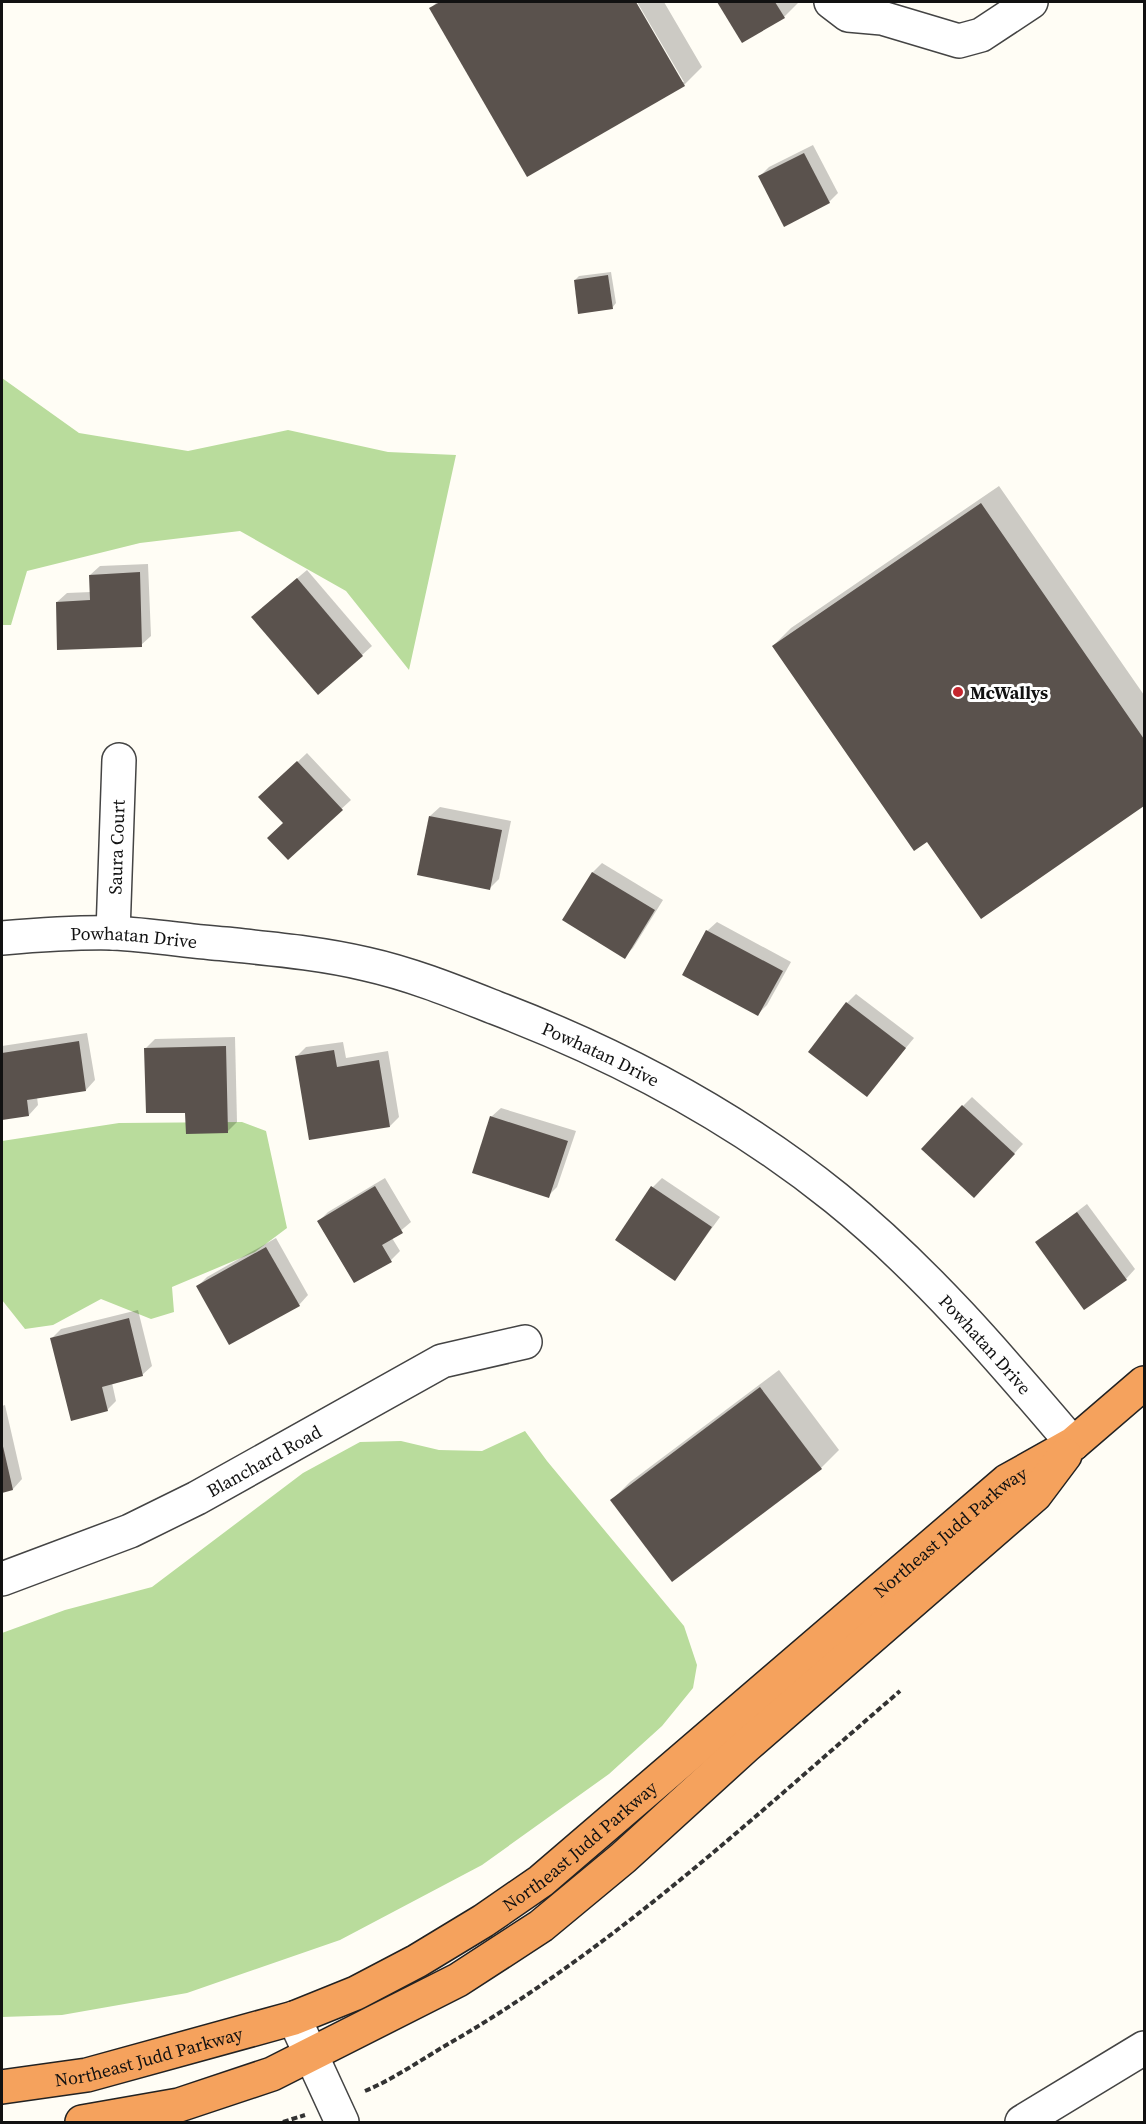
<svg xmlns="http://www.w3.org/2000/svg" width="1146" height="2124" font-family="'Source Serif 4',serif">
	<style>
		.forest { fill: #b9dc9c }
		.shadow { fill: #0003 }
		.building { fill: #5a524d }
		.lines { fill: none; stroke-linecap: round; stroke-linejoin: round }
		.minor-casing { stroke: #444; stroke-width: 36 }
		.highway-casing { stroke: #222; stroke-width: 36 }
		.path { stroke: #333; stroke-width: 4; stroke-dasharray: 6 3; stroke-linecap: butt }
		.minor { stroke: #fff; stroke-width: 33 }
		.highway { stroke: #f5a25d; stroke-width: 33 }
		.poi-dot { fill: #c4262e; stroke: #fff; stroke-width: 2 }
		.labels { text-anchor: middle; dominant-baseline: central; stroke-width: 6; stroke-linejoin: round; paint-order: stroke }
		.poi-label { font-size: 18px; font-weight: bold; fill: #111; stroke: #fff; text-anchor: start }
		.street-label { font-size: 18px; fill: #111; stroke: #fff }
	</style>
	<rect width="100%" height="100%" fill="#fffdf5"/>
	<!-- forest -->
	<g class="forest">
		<path d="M2,378l77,55 109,18 100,-21 100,22 68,3 -47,215 -63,-79 -106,-60 -100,12 -113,28 -16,54h-9z"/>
		<path d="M242,1122l24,9 21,97 -32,24 -83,35 2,25 -23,7 -50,-20 -48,26 -28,4 -23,-29v-159l117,-18z"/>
		<path d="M525,1431l22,30 137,165 13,39 -4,23 -31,38 -53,48 -127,91 -142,75 -153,53 -125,22 -60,2v-384l63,-23 87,-23 151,-114 57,-31 41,-1 38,9 43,1z"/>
	</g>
	<!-- shadow -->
	<g class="shadow">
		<path d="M437,2h197l46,80h4l-47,-80h27l38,65 -18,18 -253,-77z"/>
		<path d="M719,2h78l1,1 -14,14 -42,24z"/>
		<path d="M813,145l25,48 -9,9 -69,-26 9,-9z"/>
		<path d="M611,272l5,31 -4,5 -37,-28 4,-4z"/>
		<path d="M999,486l145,209v110l-163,112 -53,-77 -155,-194 18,-18z"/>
		<path d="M148,564l3,72 -10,9 -84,-43 10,-9 24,-1 -1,-17 10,-9z"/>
		<path d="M307,570l65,76 -10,9 -100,-47z"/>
		<path d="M307,753l44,47 -63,58 -3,-35 -15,-35z"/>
		<path d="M440,807l71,14 -12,58 -9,9 -60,-72z"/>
		<path d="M602,863l61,37 -30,48 -9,9 -60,-37 29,-48z"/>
		<path d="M717,922l74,40 -24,43 -9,9 -51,-83z"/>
		<path d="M856,994l58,44 -47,57 -20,-92z"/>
		<path d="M87,1033l8,47 -9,10 -49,7 1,8 -9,10 -27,4v-73z"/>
		<path d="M235,1037l2,85 -9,9 -41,-20 -41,-63 9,-9z"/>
		<path d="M343,1042l3,16 42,-7 11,66 -9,9 -94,-69 10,-10z"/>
		<path d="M972,1097l51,47 -40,43 -20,-81z"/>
		<path d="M501,1108l75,23 -19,56 -9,9 -57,-79z"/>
		<path d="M385,1178l26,44 -19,16 8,13 -9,9 -72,-39 9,-9z"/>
		<path d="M662,1178l58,39 -45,62 -22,-92z"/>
		<path d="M1087,1204l48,65 -9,10 -89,-37z"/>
		<path d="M276,1238l32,57 -9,10 -101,-19 9,-9z"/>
		<path d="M138,1310l14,56 -10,9 -30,8 4,18 -9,9 -55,-72 9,-9z"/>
		<path d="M779,1370l60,80 -18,18 -209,32 18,-18z"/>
		<path d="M5,1405l17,74 -9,10 -11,2v-85z"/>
	</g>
	<!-- building -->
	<g class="building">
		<path d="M440,2h196l49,84 -158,91 -98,-169z"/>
		<path d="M717,2h58l10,16 -43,25z"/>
		<path d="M804,153l26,50 -46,24 -26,-51z"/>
		<path d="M608,275l5,34 -35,5 -4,-34z"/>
		<path d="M981,503l163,236v67l-163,113 -54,-77 -13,9 -142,-205z"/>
		<path d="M140,572l2,75 -85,3 -1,-48 34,-2 -1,-25z"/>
		<path d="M297,578l66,78 -45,39 -67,-78z"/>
		<path d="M297,761l46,49 -55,50 -21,-22 16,-15 -25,-26z"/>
		<path d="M429,816l73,14 -12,60 -73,-15z"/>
		<path d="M592,872l63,38 -30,49 -63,-39z"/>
		<path d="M706,930l77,41 -25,45 -76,-41z"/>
		<path d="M846,1002l60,46 -39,49 -59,-45z"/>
		<path d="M79,1041l7,50 -59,9 2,16 -27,4v-67z"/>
		<path d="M226,1046l2,87 -42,1 -1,-21h-39l-2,-65z"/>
		<path d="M334,1050l3,17 42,-7 11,67 -81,13 -14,-84z"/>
		<path d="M962,1105l53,49 -41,44 -53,-49z"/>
		<path d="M490,1116l78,25 -19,57 -77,-25z"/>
		<path d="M375,1186l28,47 -21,12 10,17 -38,21 -37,-62z"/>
		<path d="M651,1186l61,41 -37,54 -60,-41z"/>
		<path d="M1077,1212l50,68 -43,30 -49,-68z"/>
		<path d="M266,1247l34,59 -71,39 -33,-59z"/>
		<path d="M129,1318l14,58 -41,11 6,24 -37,10 -21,-83z"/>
		<path d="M760,1387l62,82 -150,113 -62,-82z"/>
		<path d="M2,1442l11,48 -11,3z"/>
	</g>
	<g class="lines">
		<defs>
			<g id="minor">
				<path d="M831,2l17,13 34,3 77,23 22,-6 50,-33"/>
				<path id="s1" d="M113,933l6,-173"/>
				<path id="s2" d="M2,938c36,-3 74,-6 111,-5 37,2 75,8 112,11 47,5 95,9 141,20 45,10 87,27 130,44 123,47 237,107 340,190 88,71 164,160 237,246"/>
				<path id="s3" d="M2,1579l128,-48 67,-33 245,-137 83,-19"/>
				<path d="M294,2018l48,104"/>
				<path d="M1022,2122l122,-74"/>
			</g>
			<g id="highway">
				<path id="s4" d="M2,2087l85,-12 207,-57 62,-25 61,-32 66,-40 58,-40 466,-400 66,-37 71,-61"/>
				<path d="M82,2122l97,-17 93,-31 186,-94 83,-54 82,-68 123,-112 289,-251 30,-40"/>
			</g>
		</defs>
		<!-- minor casing -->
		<use href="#minor" class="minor-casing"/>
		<!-- highway casing -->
		<use href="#highway" class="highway-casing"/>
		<!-- path -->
		<g class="path">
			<path d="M365,2091c31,-13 60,-34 90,-51 164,-96 302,-226 445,-349"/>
			<path d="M283,2122l22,-7"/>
		</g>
		<!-- minor -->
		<use href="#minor" class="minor"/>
		<!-- highway -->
		<use href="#highway" class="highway"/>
	</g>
	<!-- markers -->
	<circle class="poi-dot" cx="958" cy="692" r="6"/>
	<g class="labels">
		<!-- poi labels -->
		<g class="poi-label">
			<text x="970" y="692">McWallys</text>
		</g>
		<!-- street labels -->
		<g class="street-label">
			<text stroke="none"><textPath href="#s1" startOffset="86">Saura Court</textPath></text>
			<text stroke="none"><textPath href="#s2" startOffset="132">Powhatan Drive</textPath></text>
			<text stroke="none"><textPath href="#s2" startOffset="618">Powhatan Drive</textPath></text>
			<text stroke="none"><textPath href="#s2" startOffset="1104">Powhatan Drive</textPath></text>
			<text stroke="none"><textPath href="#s3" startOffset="288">Blanchard Road</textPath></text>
			<text stroke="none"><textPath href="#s4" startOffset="1122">Northeast Judd Parkway</textPath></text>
			<text stroke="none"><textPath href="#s4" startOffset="636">Northeast Judd Parkway</textPath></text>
			<text stroke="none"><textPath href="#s4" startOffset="150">Northeast Judd Parkway</textPath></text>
		</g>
	</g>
	<!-- border -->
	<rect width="1146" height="2124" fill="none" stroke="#111111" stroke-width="6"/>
</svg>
